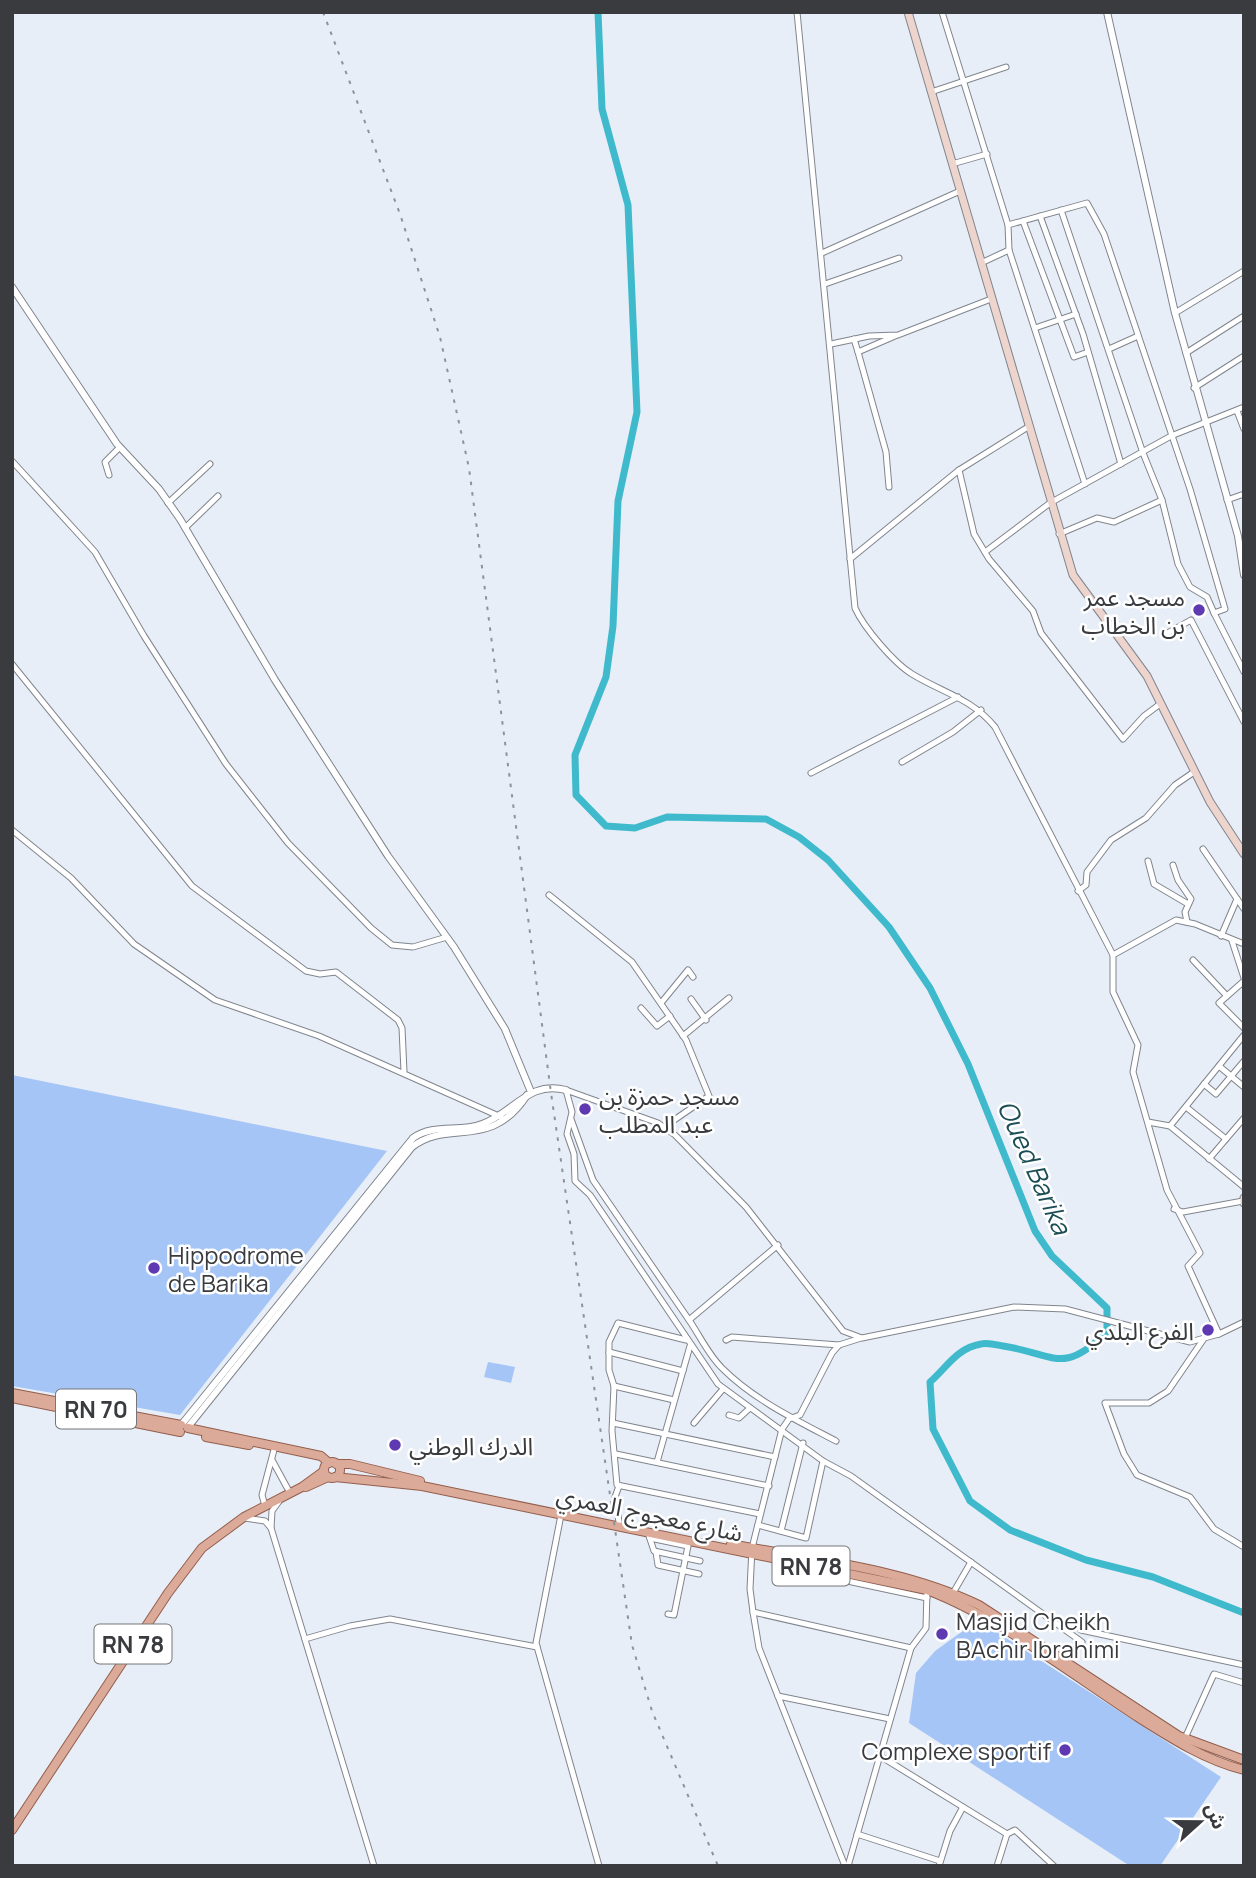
<svg xmlns="http://www.w3.org/2000/svg" width="1256" height="1878" font-family="Manrope,'Noto Sans Arabic',sans-serif">
	<style>
		.green { fill: #a4c5f6 }
		.lines { fill: none; stroke-linecap: round; stroke-linejoin: round }
		.river { stroke: #3fbacc; stroke-width: 7 }
		.minor-casing { stroke: #80858d; stroke-width: 7 }
		.tertiary-casing { stroke: #80858d; stroke-width: 8 }
		.secondary-casing { stroke: #80858d; stroke-width: 9 }
		.primary-casing { stroke: #935e4d; stroke-width: 10 }
		.minor { stroke: #fff; stroke-width: 5 }
		.tertiary { stroke: #fff; stroke-width: 6 }
		.secondary { stroke: #edd4cc; stroke-width: 7 }
		.primary { stroke: #dbaa99; stroke-width: 8 }
		.rail { stroke: #8e9299; stroke-width: 2; stroke-dasharray: 3.5 7; stroke-linecap: butt }
		.poi-dot { fill: #5e39b1; stroke: #fff; stroke-width: 2.5 }
		.labels { text-anchor: middle; dominant-baseline: central; stroke-width: 5; stroke-linejoin: round; paint-order: stroke }
		.shield { fill: #fff; stroke: #747679; stroke-width: 2 }
		.shield-label { font-size: 23px; font-weight: bold; fill: #393b3f }
		.poi-label { font-size: 24px; fill: #393b3f; stroke: #fff; text-anchor: start }
		.street-label { font-size: 24px; fill: #393b3f; stroke: #fff }
		.water-label { font-size: 26px; font-style: italic; fill: #1a4d55; stroke: #fff }
	</style>
	<rect width="100%" height="100%" fill="#e8eef7"/>
	<!-- green -->
	<g class="green">
		<path d="M12,1075l375,76 -207,264 -168,-29z"/>
		<path d="M488,1362l27,5 -4,16 -27,-6z"/>
		<path d="M978,1620l243,157 -61,89h-30l-221,-143 7,-50 19,-22z"/>
	</g>
	<g class="lines">
		<!-- river -->
		<path class="river" d="M598,12l4,97 26,96 9,207 -19,89 -5,125 -7,51 -31,78 1,40 30,31 29,2 32,-11 99,2 33,18 29,23 61,67 41,61 38,76 67,167 17,25 55,52v24c-45,44 -52,22 -104,14 -6,-1 -15,-4 -22,-2 -24,4 -34,23 -51,38l3,47 37,72 40,29 76,30 67,17 91,36"/>
		<defs>
			<g id="minor">
				<path d="M797,12l58,596c9,20 39,55 57,66 31,19 59,24 83,53l118,228"/>
				<path d="M942,12l66,213 79,-22 17,31 86,255 35,120 -11,4 30,59"/>
				<path d="M931,92l75,-25"/>
				<path d="M952,164l35,-10"/>
				<path d="M1061,210l82,243 19,47 16,64 12,23 17,10 7,16"/>
				<path d="M1040,216l43,118 38,130"/>
				<path d="M1023,221l51,136 14,-5"/>
				<path d="M1008,225l1,25 76,234"/>
				<path d="M822,253l138,-62"/>
				<path d="M981,263l28,-13"/>
				<path d="M825,284l74,-26"/>
				<path d="M1175,313l69,-42"/>
				<path d="M1035,328l41,-14"/>
				<path d="M854,339l4,13 37,-16"/>
				<path d="M831,344l38,-8 29,-1 93,-36"/>
				<path d="M1109,349l29,-13"/>
				<path d="M858,352l28,100 3,35"/>
				<path d="M1186,353l58,-37"/>
				<path d="M1194,388l50,-32"/>
				<path d="M1237,411l7,18"/>
				<path d="M12,461l83,91 49,84 82,128 62,79 83,85 21,17 21,2 34,-10"/>
				<path d="M959,470l15,64 15,25 44,52 8,22 82,106 21,-23 16,-12"/>
				<path d="M109,475l-4,-13 15,-15"/>
				<path d="M1227,500l17,-6"/>
				<path d="M168,503l42,-39"/>
				<path d="M185,528l33,-32"/>
				<path d="M1059,534l38,-16 17,4 48,-22"/>
				<path d="M985,552l65,-49 121,-67 73,-29"/>
				<path d="M850,559l109,-89 69,-43"/>
				<path d="M1164,635l27,-15 53,102"/>
				<path d="M12,664l180,222 114,85 14,3 16,-2 62,48 4,8 2,44"/>
				<path d="M902,762l51,-30 28,-22"/>
				<path d="M811,773l147,-76"/>
				<path d="M12,830l59,48 63,66 81,56 104,36 182,81"/>
				<path d="M1203,849l41,60"/>
				<path d="M1148,861l6,23 34,20"/>
				<path d="M1173,865l5,15 13,19 -6,13 2,10"/>
				<path d="M1078,891l8,-6 1,-13 24,-32 35,-22 29,-33 19,-13"/>
				<path d="M549,895l83,67 54,78 23,56 -45,31"/>
				<path d="M1221,936l16,-37"/>
				<path d="M1232,941l12,37"/>
				<path d="M1193,960l34,36"/>
				<path d="M1244,981l-25,22 25,25"/>
				<path d="M691,999l15,21"/>
				<path d="M661,1003l27,-33 5,7"/>
				<path d="M641,1008l16,18 13,-10"/>
				<path d="M683,1036l46,-38"/>
				<path d="M1219,1066l25,21"/>
				<path d="M1204,1084l12,10 28,-33"/>
				<path d="M1186,1107l40,32"/>
				<path d="M571,1119l22,61 96,140"/>
				<path d="M1148,1122l22,4 74,61"/>
				<path d="M1170,1126l74,-91"/>
				<path d="M1209,1159l35,-41"/>
				<path d="M1174,1209l9,3 60,-11"/>
				<path d="M778,1245l-89,75c11,16 20,36 34,49 31,31 75,52 113,72"/>
				<path d="M1219,1334l-31,-68 12,-13 -33,-63 -34,-118 5,-27 -25,-53v-37l63,-35 19,4 49,20"/>
				<path d="M686,1340l-68,-17 -9,19v28l5,16 -2,45 5,54 143,29"/>
				<path d="M726,1340l6,-3 107,8"/>
				<path d="M1203,1340l-35,51 -19,12h-44l19,51 13,21 53,22 24,32 30,18"/>
				<path d="M609,1352l74,19"/>
				<path d="M614,1386l60,14"/>
				<path d="M729,1415l10,3 11,-10"/>
				<path d="M613,1423l162,34"/>
				<path d="M694,1423l29,-34"/>
				<path d="M616,1454l153,32"/>
				<path d="M272,1460l18,33"/>
				<path d="M823,1461l28,15 231,166"/>
				<path d="M657,1462l33,-116"/>
				<path d="M619,1486l-4,11 4,25"/>
				<path d="M265,1506l-3,-11 13,-49"/>
				<path d="M561,1515l-25,128 63,223"/>
				<path d="M245,1518l20,3 6,7 1,-17 8,-11"/>
				<path d="M758,1525l48,13 17,-77 -105,-77 -128,-189 -15,-14 -1,-27 -7,-20 5,-22 -6,-22 92,33 17,12 71,72 97,124 19,7 152,-31 51,2 125,33 29,-8 25,-12"/>
				<path d="M271,1528l103,338"/>
				<path d="M781,1531l22,-88"/>
				<path d="M649,1536l5,15 46,10"/>
				<path d="M650,1538l38,8 -14,69 -6,-1"/>
				<path d="M656,1552l2,13 41,9"/>
				<path d="M834,1570l4,9 89,19"/>
				<path d="M953,1593l18,-31"/>
				<path d="M753,1612l158,36"/>
				<path d="M1081,1630l163,35"/>
				<path d="M305,1639l45,-13 40,-7 147,28"/>
				<path d="M778,1696l112,23"/>
				<path d="M1185,1738l29,-64 30,9"/>
				<path d="M880,1756l127,78 -10,32"/>
				<path d="M857,1834l83,27"/>
				<path d="M1007,1834l8,-4 39,36"/>
				<path d="M845,1866l-86,-218 -6,-36 -3,-23 2,-41 30,-119 7,-10 11,-4 32,-62 7,-8 22,-7"/>
				<path d="M848,1866l63,-218 15,-20 1,-38"/>
				<path d="M939,1866l11,-35 13,-24"/>
			</g>
			<g id="tertiary">
				<path d="M1107,12l68,301 63,223 6,39"/>
				<path d="M12,287l105,157 42,45 21,30 95,161 113,176 66,91 51,82 26,63"/>
				<path d="M182,1424l231,-286c21,-15 46,-5 69,-14 32,-11 46,-44 84,-34"/>
				<path d="M188,1427l224,-280c37,-29 78,5 115,-52"/>
			</g>
			<g id="secondary">
				<path d="M908,12l165,563 74,101 63,126 34,52"/>
				<path d="M1244,1198v5"/>
			</g>
			<g id="primary">
				<path d="M12,1393l169,32"/>
				<path d="M12,1398l168,34"/>
				<path d="M188,1428l133,28 8,7"/>
				<path d="M206,1437l43,8"/>
				<circle cx="332" cy="1470" r="8"/>
				<path d="M336,1464h14l70,17"/>
				<path d="M335,1477l87,9 505,104c71,27 147,86 212,128 33,21 66,42 105,52"/>
				<path d="M306,1487l22,-10"/>
				<path d="M731,1544c82,16 172,24 248,61l200,131 65,24"/>
				<path d="M12,1830l156,-237 34,-45 42,-31 58,-30 22,-16"/>
			</g>
		</defs>
		<!-- minor casing -->
		<use href="#minor" class="minor-casing"/>
		<!-- tertiary casing -->
		<use href="#tertiary" class="tertiary-casing"/>
		<!-- secondary casing -->
		<use href="#secondary" class="secondary-casing"/>
		<!-- primary casing -->
		<use href="#primary" class="primary-casing"/>
		<!-- minor -->
		<use href="#minor" class="minor"/>
		<!-- tertiary -->
		<use href="#tertiary" class="tertiary"/>
		<!-- secondary -->
		<use href="#secondary" class="secondary"/>
		<!-- primary -->
		<use href="#primary" class="primary"/>
		<!-- rail -->
		<path class="rail" d="M323,12l77,202 40,123 29,131 82,625 81,552 20,66 66,155"/>
	</g>
	<!-- markers -->
	<g class="poi-dot">
		<circle cx="1199" cy="610" r="7"/>
		<circle cx="585" cy="1109" r="7"/>
		<circle cx="154" cy="1268" r="7"/>
		<circle cx="1208" cy="1330" r="7"/>
		<circle cx="395" cy="1445" r="7"/>
		<circle cx="942" cy="1634" r="7"/>
		<circle cx="1065" cy="1750" r="7"/>
	</g>
	<g class="labels">
		<!-- shield labels -->
		<g class="shield">
			<rect x="56" y="1389.5" width="80" height="39" rx="5"/>
			<rect x="772.5" y="1546.5" width="77" height="39" rx="5"/>
			<rect x="94.5" y="1624.5" width="77" height="39" rx="5"/>
		</g>
		<g class="shield-label">
			<text x="96" y="1409">RN 70</text>
			<text x="811" y="1566">RN 78</text>
			<text x="133" y="1644">RN 78</text>
		</g>
		<!-- poi labels -->
		<g class="poi-label">
			<text x="1185" y="596" text-anchor="end">مسجد عمر<tspan x="1185" dy="28">بن الخطاب</tspan></text>
			<text x="599" y="1095">مسجد حمزة بن<tspan x="599" dy="28">عبد المطلب</tspan></text>
			<text x="168" y="1254">Hippodrome<tspan x="168" dy="28">de Barika</tspan></text>
			<text x="1194" y="1330" text-anchor="end">الفرع البلدي</text>
			<text x="409" y="1445">الدرك الوطني</text>
			<text x="956" y="1620">Masjid Cheikh<tspan x="956" dy="28">BAchir Ibrahimi</tspan></text>
			<text x="1051" y="1750" text-anchor="end">Complexe sportif</text>
		</g>
		<!-- street labels -->
		<g class="street-label">
			<text transform="translate(650 1513) rotate(12)">شارع معجوج العمري</text>
		</g>
		<!-- water labels -->
		<g class="water-label">
			<text transform="translate(1035 1167) rotate(66)">Oued Barika</text>
		</g>
	</g>
	<!-- border -->
	<rect width="1256" height="1878" fill="none" stroke="#393b3f" stroke-width="28"/>
	<!-- north arrow -->
	<g transform="translate(1200 1822) rotate(69)" stroke="#ffffff" stroke-width="5" paint-order="stroke">
	<path d="M0-5L12 26L0 18L-12 26Z" fill="#393b3f"/>
	<text y="-10" font-size="19" font-weight="bold" text-anchor="middle" fill="#393b3f">ش</text>
	</g>
</svg>
